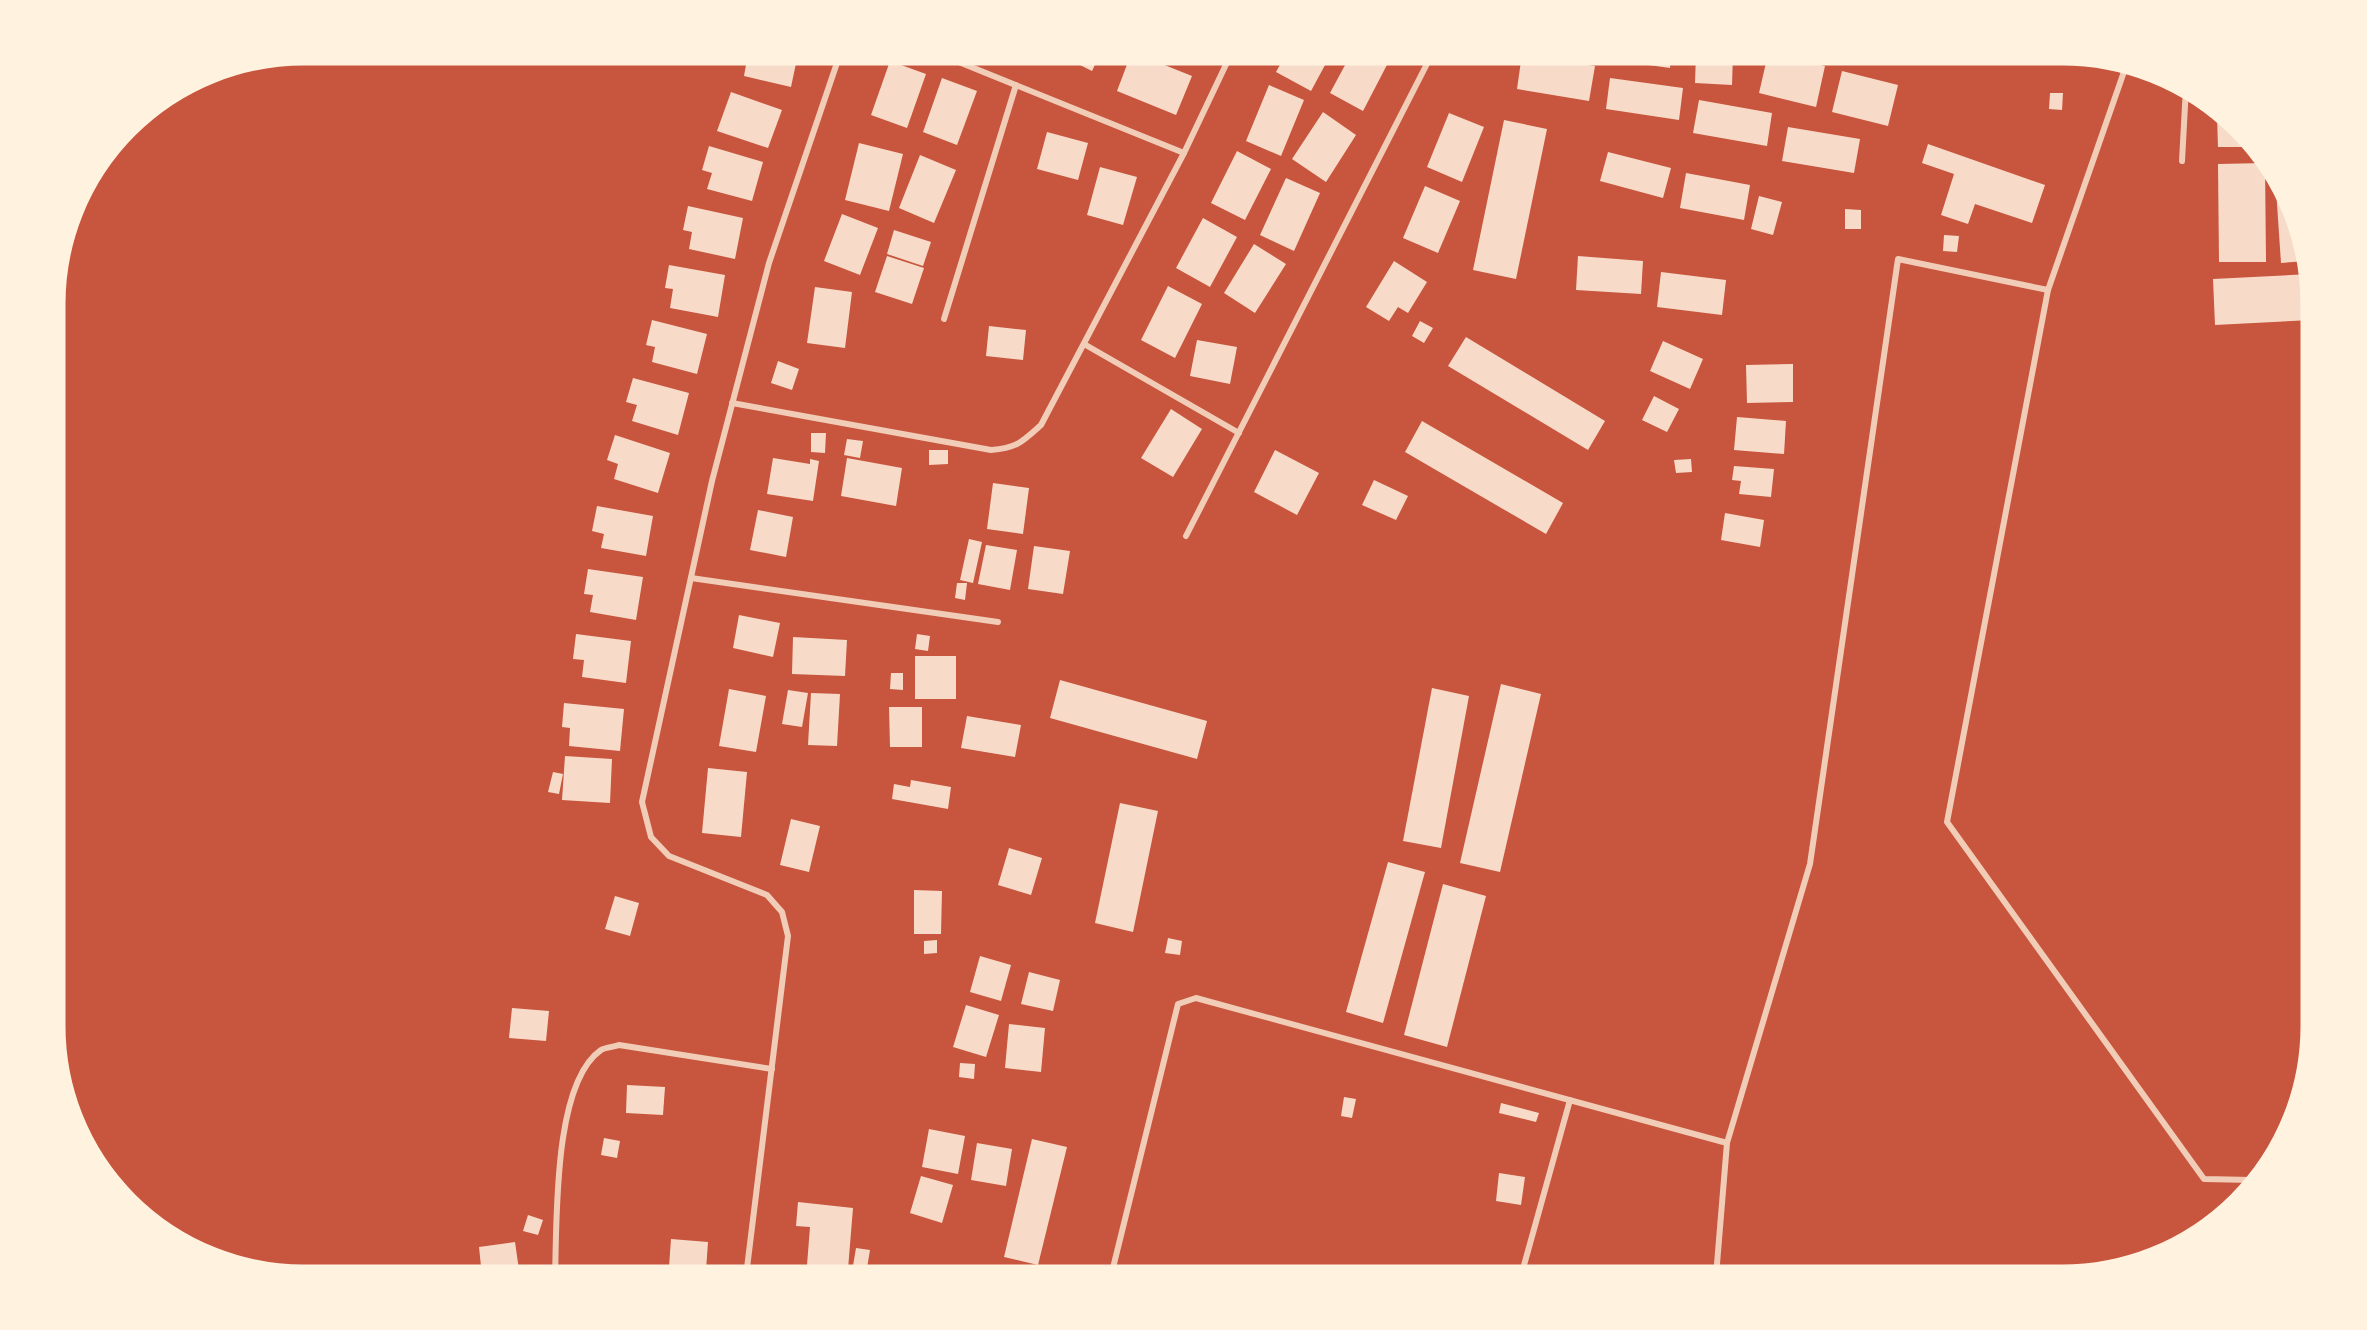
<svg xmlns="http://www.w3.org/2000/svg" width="2367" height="1330" font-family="'Space Grotesk',sans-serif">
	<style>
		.building { fill: #f7dbc8 }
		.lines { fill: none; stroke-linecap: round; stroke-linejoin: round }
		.minor { stroke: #f1ccb7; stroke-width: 6 }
		.rim { fill: none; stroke: #fff3e0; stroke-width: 3 }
	</style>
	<rect width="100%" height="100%" fill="#c8553d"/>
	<!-- building -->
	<g class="building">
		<path d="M739,54h59l-7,33 -47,-11 3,-17 -9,-2z"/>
		<path d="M1058,54h42l-8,17z"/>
		<path d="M1131,54h6l55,22 -16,39 -59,-24z"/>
		<path d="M1286,54h45l-20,37 -35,-19z"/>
		<path d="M1351,54h25l13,7 -26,50 -33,-18z"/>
		<path d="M1522,54l73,12 -6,35 -72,-12z"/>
		<path d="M1643,54h28l-1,14 -29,-4z"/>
		<path d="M1696,54h37l-1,31 -37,-2z"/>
		<path d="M1768,54l57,12 -9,41 -57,-14z"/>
		<path d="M890,61l36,13 -19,54 -36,-13z"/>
		<path d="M1842,71l56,14 -10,41 -56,-14z"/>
		<path d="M942,78l35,13 -20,54 -34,-13z"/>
		<path d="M1610,78l73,10 -4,32 -73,-11z"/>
		<path d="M1269,85l35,15 -23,56 -35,-15z"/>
		<path d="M731,92l51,18 -14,38 -51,-17z"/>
		<path d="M2050,93h13l-1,17 -13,-1z"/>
		<path d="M1699,100l73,13 -5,33 -74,-13z"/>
		<path d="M1323,112l33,23 -30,47 -34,-23z"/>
		<path d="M1449,113l35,14 -22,55 -35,-15z"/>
		<path d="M2217,116l33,31h-32z"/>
		<path d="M1504,120l43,9 -31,150 -43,-9z"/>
		<path d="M1788,127l72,12 -6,34 -72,-12z"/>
		<path d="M1047,132l41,11 -10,37 -41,-11z"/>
		<path d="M859,143l44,11 -14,57 -44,-11z"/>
		<path d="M1928,144l117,41 -13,38 -57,-19 -7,20 -27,-9 13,-41 -32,-11z"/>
		<path d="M709,146l54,16 -11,39 -45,-12 5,-16 -10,-3z"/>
		<path d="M1237,151l34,18 -26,51 -34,-17z"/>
		<path d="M1608,152l63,16 -8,30 -63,-17z"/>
		<path d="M920,155l36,15 -22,53 -35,-15z"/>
		<path d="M2265,163l1,99h-47l-1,-98z"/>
		<path d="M1100,167l37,10 -14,48 -36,-10z"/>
		<path d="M1686,173l64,12 -6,35 -64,-12z"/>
		<path d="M2275,174l25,50 7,37 -26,2z"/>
		<path d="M1286,178l34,15 -26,58 -34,-16z"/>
		<path d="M1425,186l35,15 -22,52 -35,-15z"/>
		<path d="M1759,196l23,6 -9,33 -22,-6z"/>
		<path d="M688,206l55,12 -8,41 -46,-10 3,-17 -9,-2z"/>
		<path d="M1845,209l16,1v19h-16z"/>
		<path d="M842,214l36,14 -18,47 -36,-14z"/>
		<path d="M1203,218l34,19 -27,50 -34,-19z"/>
		<path d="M894,230l37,12 -8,24 -36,-12z"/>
		<path d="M1944,235l15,1 -2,16 -14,-1z"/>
		<path d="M1254,244l32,20 -31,49 -31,-20z"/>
		<path d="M887,256l37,12 -12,36 -37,-12z"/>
		<path d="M1578,256l65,5 -2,33 -65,-4z"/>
		<path d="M1394,261l33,21 -19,31 -10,-6 -9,14 -23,-14z"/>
		<path d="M669,265l56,10 -7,42 -48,-9 3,-19 -8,-1z"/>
		<path d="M1661,272l65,8 -4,35 -65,-8z"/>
		<path d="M2310,274l2,46 -97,5 -2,-46z"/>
		<path d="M1168,286l34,18 -27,54 -34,-18z"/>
		<path d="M815,287l37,5 -7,56 -38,-5z"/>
		<path d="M652,320l55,14 -10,40 -45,-12 3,-15 -9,-2z"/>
		<path d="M1420,321l13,7 -9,15 -12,-7z"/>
		<path d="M989,326l37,4 -3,30 -37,-4z"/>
		<path d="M1466,337l139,84 -17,29 -140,-84z"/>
		<path d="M1197,340l40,7 -7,37 -40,-8z"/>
		<path d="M1663,341l40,18 -13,30 -40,-18z"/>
		<path d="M778,361l21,8 -7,21 -21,-7z"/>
		<path d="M1793,364v38l-46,1 -1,-38z"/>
		<path d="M633,378l56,15 -11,42 -46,-14 5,-16 -11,-3z"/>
		<path d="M1654,396l25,13 -12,23 -25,-12z"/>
		<path d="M1171,409l31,20 -29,48 -32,-19z"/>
		<path d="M1737,417l49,4 -2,33 -50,-4z"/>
		<path d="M1422,421l141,82 -17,31 -141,-82z"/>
		<path d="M811,433h15l-1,20 -14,-1z"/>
		<path d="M615,435l55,18 -12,40 -44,-14 4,-15 -11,-4z"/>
		<path d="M847,439l16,2 -3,17 -16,-3z"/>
		<path d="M929,450h19v14l-19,1z"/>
		<path d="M1275,450l44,23 -22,42 -43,-23z"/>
		<path d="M773,458l37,6v-5l9,2 -6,40 -46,-7z"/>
		<path d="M847,458l55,10 -6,38 -55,-10z"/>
		<path d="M1691,459l1,13 -16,1 -2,-13z"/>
		<path d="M1734,466l40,3 -3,28 -32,-3 2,-13 -9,-1z"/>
		<path d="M1374,480l34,16 -12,24 -34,-15z"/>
		<path d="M993,483l36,5 -6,46 -36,-5z"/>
		<path d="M597,506l56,10 -7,40 -45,-8 3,-14 -12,-3z"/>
		<path d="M758,510l35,7 -7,40 -36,-7z"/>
		<path d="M1725,513l39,7 -4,27 -39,-7z"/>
		<path d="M969,539l13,3 -9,41 -13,-3z"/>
		<path d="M986,545l31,5 -7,40 -32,-6z"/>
		<path d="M1034,546l36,5 -7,43 -35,-5z"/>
		<path d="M588,569l55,8 -7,43 -46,-8 3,-17 -9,-1z"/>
		<path d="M957,583h10l-2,17 -10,-2z"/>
		<path d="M739,615l41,8 -7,34 -40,-9z"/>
		<path d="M576,634l55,7 -5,42 -44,-6 2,-17 -11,-1z"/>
		<path d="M917,634l13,2 -2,15 -13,-2z"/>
		<path d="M793,637l54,3 -2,36 -53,-2z"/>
		<rect x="915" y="656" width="41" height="43"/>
		<path d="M891,673h12v17l-13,-1z"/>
		<path d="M1060,680l147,41 -10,38 -147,-41z"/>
		<path d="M1501,684l40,10 -41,178 -40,-9z"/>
		<path d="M1432,688l37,8 -28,152 -38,-7z"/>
		<path d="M729,689l37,7 -10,56 -37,-6z"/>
		<path d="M788,690l20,3 -6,34 -20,-3z"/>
		<path d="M811,693l29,1 -3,52 -29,-1z"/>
		<path d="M564,703l60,6 -4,42 -51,-5 1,-18 -8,-1z"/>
		<path d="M889,707h33v40h-32z"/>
		<path d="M967,716l54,9 -6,32 -54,-9z"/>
		<path d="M565,756l47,3 -2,44 -48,-3z"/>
		<path d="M708,768l39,4 -6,65 -39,-4z"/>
		<path d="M553,772l10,2 -4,20 -11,-2z"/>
		<path d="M911,780l40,7 -3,22 -56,-10 2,-15 16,3z"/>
		<path d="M1120,803l38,8 -25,121 -38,-9z"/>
		<path d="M791,819l29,7 -11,46 -29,-7z"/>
		<path d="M1009,848l33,10 -11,37 -33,-10z"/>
		<path d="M1388,862l37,10 -42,151 -37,-11z"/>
		<path d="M1443,884l43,12 -39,151 -43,-12z"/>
		<path d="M914,890l28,1 -1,43h-27z"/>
		<path d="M615,896l24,7 -9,33 -25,-7z"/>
		<path d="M1168,938l14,3 -2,14 -15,-2z"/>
		<path d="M937,940v13l-13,1v-13z"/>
		<path d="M980,956l31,9 -10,36 -31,-9z"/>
		<path d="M1029,972l31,8 -7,31 -32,-7z"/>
		<path d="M966,1005l33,10 -13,42 -33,-10z"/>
		<path d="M512,1008l37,3 -3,30 -37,-3z"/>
		<path d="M1009,1024l36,4 -4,44 -36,-4z"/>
		<path d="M960,1063l15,1 -1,15 -15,-2z"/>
		<path d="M627,1085l38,2 -2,28 -37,-2z"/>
		<path d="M1344,1097l12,2 -4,19 -11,-2z"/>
		<path d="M1501,1103l38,10 -3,9 -37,-9z"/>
		<path d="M929,1129l36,7 -7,38 -36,-7z"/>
		<path d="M604,1138l16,3 -3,17 -16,-3z"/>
		<path d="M1032,1139l35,8 -29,118 -34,-8z"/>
		<path d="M977,1143l35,6 -6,37 -35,-6z"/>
		<path d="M1499,1173l26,4 -4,28 -25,-4z"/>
		<path d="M921,1176l32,9 -11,38 -32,-10z"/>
		<path d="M798,1202l55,6 -5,61 -41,-4 3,-38 -14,-1z"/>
		<path d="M528,1215l15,5 -5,15 -15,-4z"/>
		<path d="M671,1239l37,3 -2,28 -37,-3z"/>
		<path d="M515,1242l4,28 -37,6 -3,-29z"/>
		<path d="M856,1248l14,2 -3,18 -14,-2z"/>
		<rect x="608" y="1266" width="41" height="10"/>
	</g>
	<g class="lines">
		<!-- minor -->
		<g class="minor">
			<path d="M939,54l245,99"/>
			<path d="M2182,161l4,-74"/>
			<path d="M2048,290l-101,532 257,357 48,1"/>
			<path d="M944,319l72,-234"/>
			<path d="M1084,344l155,89"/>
			<path d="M732,403l259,47c26,-2 31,-8 50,-25l143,-272 47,-99"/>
			<path d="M1186,536l246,-482"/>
			<path d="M691,578l307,44"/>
			<path d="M555,1276c2,-55 -2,-193 46,-226 5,-3 13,-3 18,-5l153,24"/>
			<path d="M746,1276l42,-340 -6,-24 -15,-17 -98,-39 -18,-19 -9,-35 70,-321 57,-218 71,-209"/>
			<path d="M1111,1276l67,-272 18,-6 531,145"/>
			<path d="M1521,1276l49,-176"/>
			<path d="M1716,1276l11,-133 83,-279 88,-605 150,31 79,-227"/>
		</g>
	</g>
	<!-- crop -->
	<path d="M0 0H2367V1330H0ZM304 64H2062A240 240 0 0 1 2302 304V1026A240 240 0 0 1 2062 1266H304A240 240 0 0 1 64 1026V304A240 240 0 0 1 304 64Z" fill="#fff3e0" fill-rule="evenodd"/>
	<path class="rim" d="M304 64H2062A240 240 0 0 1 2302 304V1026A240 240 0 0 1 2062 1266H304A240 240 0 0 1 64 1026V304A240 240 0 0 1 304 64Z"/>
</svg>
